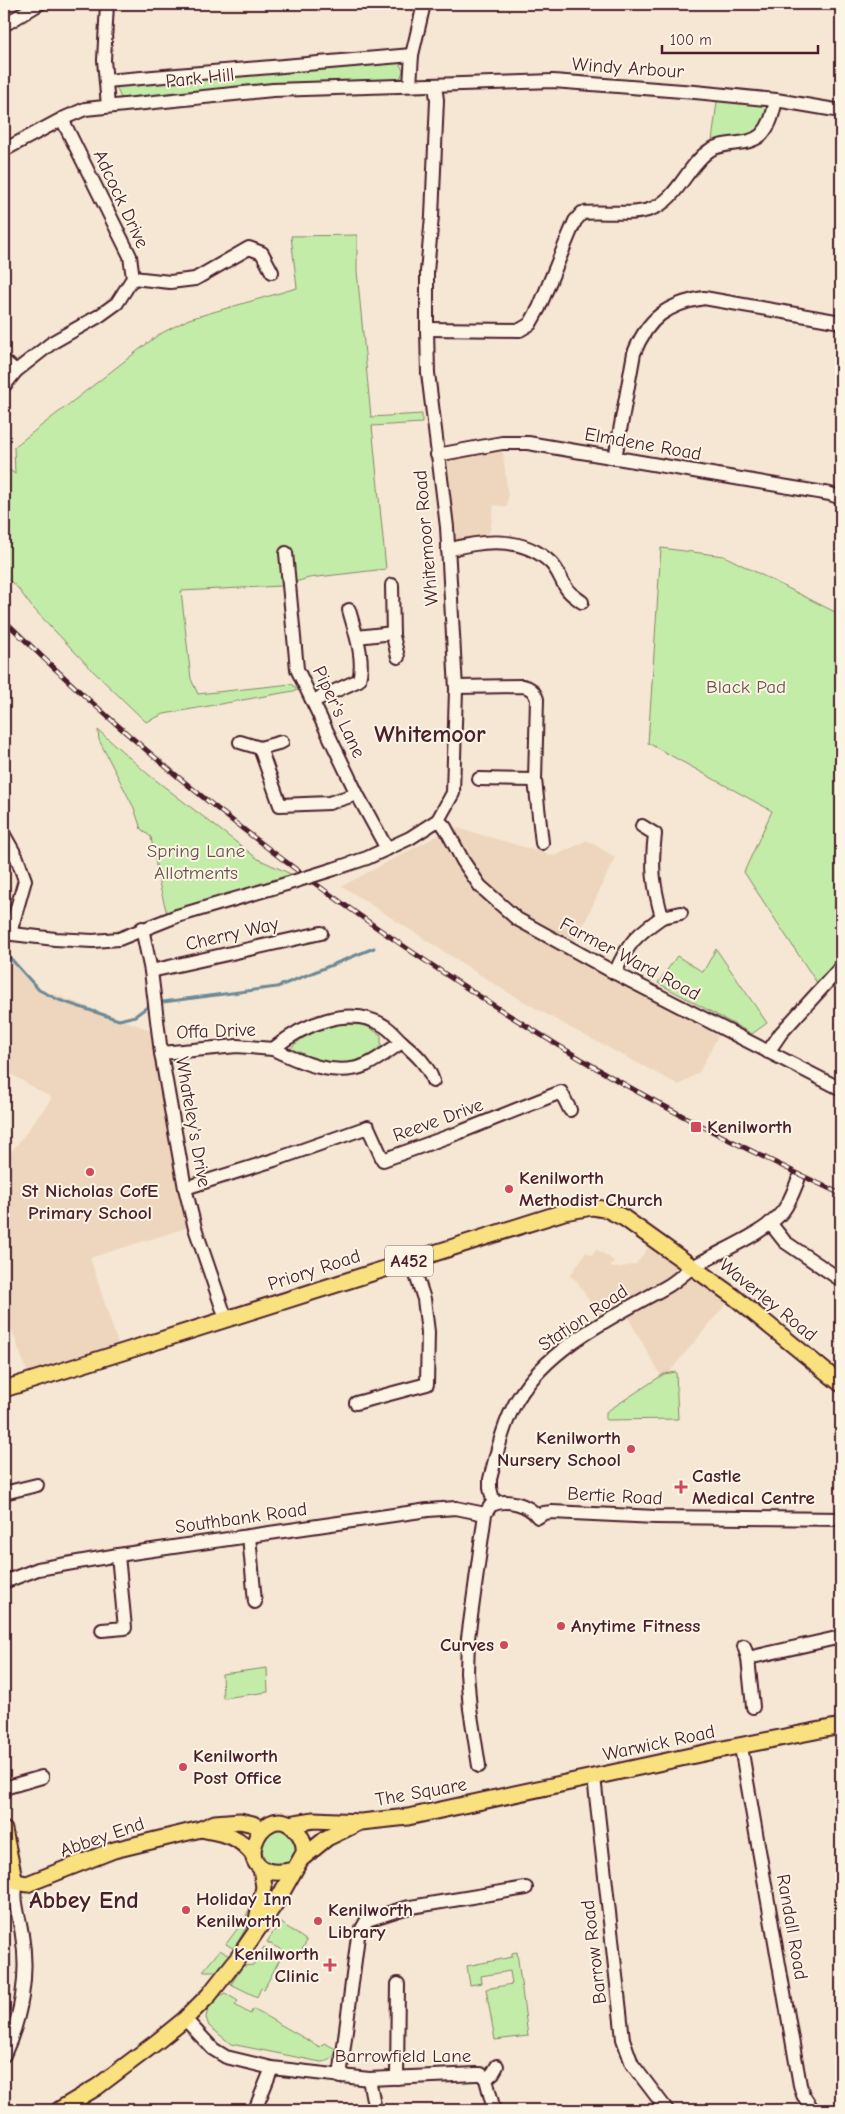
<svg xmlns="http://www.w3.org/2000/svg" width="845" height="2114" font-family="'Comic Neue',sans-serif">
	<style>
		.built { fill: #edd6bd }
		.green { fill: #c3eca8; stroke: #86866a }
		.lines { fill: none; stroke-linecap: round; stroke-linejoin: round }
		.stream { stroke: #6c8998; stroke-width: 3 }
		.minor-casing { stroke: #4a1f2b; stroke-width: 16 }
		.major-casing { stroke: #4a1f2b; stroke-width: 19 }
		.minor { stroke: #fcf5e5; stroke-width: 12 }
		.major { stroke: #fae180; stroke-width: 15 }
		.rail-casing { stroke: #4a1f2b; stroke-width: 5 }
		.rail { stroke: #fcf5e5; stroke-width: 3; stroke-dasharray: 9; stroke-linecap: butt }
		.minor-bridge-casing { stroke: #4a1f2b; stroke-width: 16; stroke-linecap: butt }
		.minor-bridge { stroke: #fcf5e5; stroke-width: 12 }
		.poi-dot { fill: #d1495b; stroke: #fcf5e5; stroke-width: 2 }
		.labels { text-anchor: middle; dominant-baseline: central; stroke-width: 4; stroke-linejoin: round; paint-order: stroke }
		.shield { fill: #fcf5e5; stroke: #7f5f63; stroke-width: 1 }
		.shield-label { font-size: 18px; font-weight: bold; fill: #4a1f2b }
		.street-label { font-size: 19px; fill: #4a1f2b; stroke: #fcf5e5 }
		.park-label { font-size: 19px; fill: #68524a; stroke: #fcf5e5 }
		.poi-label { font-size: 19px; font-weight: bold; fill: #4a1f2b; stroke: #fcf5e5; text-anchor: start }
		.district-label { font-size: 24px; font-weight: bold; fill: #4a1f2b; stroke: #fcf5e5 }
	</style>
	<rect width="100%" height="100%" fill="#f5e7d3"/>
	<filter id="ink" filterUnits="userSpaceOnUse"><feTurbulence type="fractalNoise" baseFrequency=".02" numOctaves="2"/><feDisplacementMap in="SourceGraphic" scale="10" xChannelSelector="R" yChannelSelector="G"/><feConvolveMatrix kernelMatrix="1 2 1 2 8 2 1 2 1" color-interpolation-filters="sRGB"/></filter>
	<g filter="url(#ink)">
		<!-- built -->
		<g class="built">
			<path d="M502,443l6,54 -1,10 -13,-2 -4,25 -6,14 -36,6 -11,-95z"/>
			<path d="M454,827l101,29 32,-16 28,17 -31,67 -17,28 151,84 -19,36 -20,13 -110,-58 -67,-38 -160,-103z"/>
			<path d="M5,949l35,40 110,41 39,197 -99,31 29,89 -91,28 -24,-67v-156l5,3 43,-57 -48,-28z"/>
			<path d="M651,1244l80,54 -60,72v3l-10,3 -40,-71 -22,12 -22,-36 -7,-5 16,-24 6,3 4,-6 18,12 -3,5 1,2 15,-2 9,-2z"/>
		</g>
		<!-- green -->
		<g class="green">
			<path d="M399,62l4,9 -2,6 -6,3 -263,18h-11l-5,-11 6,-3z"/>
			<path d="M718,94l58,6 -16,36 -49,13z"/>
			<path d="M357,235v36l14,146 51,-3v9l-50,3 14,143 -77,9 -28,8 -100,5 10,88 7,15 93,-10 8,6 -135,24 -18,8 -53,-51 -61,-64 -15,-20 -13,-11v-110l11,8 -1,-27 144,-112 31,-16 108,-31 -6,-52z"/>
			<path d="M661,548l63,8 117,59v352l-20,22 -77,-117 28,-61 -124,-68z"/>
			<path d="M98,730l51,45 109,84 35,16 -126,39 -7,-27 -9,-50 -10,-8 -7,-21 -35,-68z"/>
			<path d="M716,949l51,74 -15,11 -94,-51 19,-27 26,16z"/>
			<path d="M337,1024l28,1 16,10v10l-9,12 -26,8 -29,-4 -27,-12c13,-14 30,-19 47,-25z"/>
			<path d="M676,1372l2,47 -72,1v-8l58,-38z"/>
			<path d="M267,1668l1,24 -45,6 -1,-24z"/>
			<path d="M283,1826l17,17c-2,5 -4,14 -7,18 -3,3 -8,4 -11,4 -20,2 -22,-15 -20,-30z"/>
			<path d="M4,1893c5,48 12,82 0,129z"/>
			<path d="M252,1904h4l-9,22 -13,23 -8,-5 18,-24z"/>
			<path d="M280,1922l27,19 -10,17 -30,-16z"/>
			<path d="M264,1947l17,10 -17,32 -3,-1 -4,9 -26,-13 12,-18 10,-1z"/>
			<path d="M220,1950l9,6 -11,15h-15z"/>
			<path d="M517,1952l11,84 -33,4 -9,-51 26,-5 -2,-13 -29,5 1,7 -12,2 -3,-19 45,-9v-4z"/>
			<path d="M225,1993l13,8 -3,4 15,9 3,-5 67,38 4,-4 12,6c-2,10 -5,12 -15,13l-90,-18 -22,-18 -3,-8 2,-11 7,-8z"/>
		</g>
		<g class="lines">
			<!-- stream -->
			<g class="stream">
				<path d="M4,951l35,39 20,10 60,20 16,-4 15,-11"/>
				<path d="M163,1002l114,-15 97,-39"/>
			</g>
			<defs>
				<g id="minor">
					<path d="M107,4l-3,56 4,46"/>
					<path d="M4,25l35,-21"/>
					<path d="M106,81l306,-26"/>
					<path d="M410,85l2,-30 12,-51"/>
					<path d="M4,150l58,-31 23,-10 188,-19 280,-9 142,11 81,8 65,11"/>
					<path d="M133,278l37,4 25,-3 54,-31 13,5 10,19"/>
					<path d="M427,329l93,1 10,-6 9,-16 30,-73 6,-14 7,-8c21,-2 51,3 69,-4 27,-9 36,-44 59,-59 16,-10 37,-3 51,-15 10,-10 12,-22 15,-35"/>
					<path d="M4,361l12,10"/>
					<path d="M4,386l12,-15 37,-29 46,-26 18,-13 16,-25 -3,-22 -68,-137"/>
					<path d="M437,455l65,-12h26l302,51 11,4"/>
					<path d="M615,458l19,-105c14,-35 33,-49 70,-55l137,24"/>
					<path d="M448,550c34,-10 76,-14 103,13 8,8 10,18 16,26 4,6 10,9 15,13"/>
					<path d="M286,553l11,116 60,125 30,55"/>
					<path d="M392,585l1,51 5,21"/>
					<path d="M357,637l36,-4"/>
					<path d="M456,687l67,-1c8,2 11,5 14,13l-2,81 7,63"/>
					<path d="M313,701l46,-21c6,-22 -4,-48 -10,-70"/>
					<path d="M240,742l20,6 20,57 49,-2 28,-9"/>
					<path d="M260,748l22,-6"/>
					<path d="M479,779l56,1"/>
					<path d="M438,820l7,7 18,34 17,25 37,33 98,54 226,116"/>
					<path d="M4,835l13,23 8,22 -15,53"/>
					<path d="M334,869l33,-11 43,-20 28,-18 15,-27 3,-104 -9,-162 -19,-154 -1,-44v-57l5,-56 5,-116 -2,-15"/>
					<path d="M662,917l19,-4"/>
					<path d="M142,928l9,43 10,82 24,135 10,40 31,91"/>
					<path d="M4,933l51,6 38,2 26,-2 58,-23 109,-32"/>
					<path d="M151,971l170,-38"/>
					<path d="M615,973c13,-30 20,-37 47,-56 -9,-32 -11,-50 -7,-83l-13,-8"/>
					<path d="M273,1049c27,13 62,29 93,16 13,-6 24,-15 36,-23"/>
					<path d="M768,1052l13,-19 60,-66"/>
					<path d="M161,1053l76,-7 36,3c29,-24 77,-46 113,-22 7,5 11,11 17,16 13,11 25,22 30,38"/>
					<path d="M185,1188l89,-28 94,-33 15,33 75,-27 103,-41 9,18"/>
					<path d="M770,1223l15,19 56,38"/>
					<path d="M356,1403l71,-19 1,-52 -4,-33 -13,-39"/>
					<path d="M4,1493l33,-8"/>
					<path d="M494,1504l-4,-16v-9c7,-26 13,-55 27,-79 32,-54 96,-83 149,-113 13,-7 21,-18 34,-24 23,-13 67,-31 83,-52 7,-9 11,-21 15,-31"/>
					<path d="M249,1536l6,66"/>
					<path d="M4,1582l34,-13 80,-14 310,-45 28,-2 29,6"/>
					<path d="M102,1630l23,-2 -7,-73"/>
					<path d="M744,1646l4,12 5,49"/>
					<path d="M748,1658l93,-21"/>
					<path d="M741,1747l59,338 3,10 10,15"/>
					<path d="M479,1766l-9,-57 -3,-36 1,-35 17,-124 6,-9c16,-7 37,-1 47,12l6,-4 8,-1 104,5 185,2"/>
					<path d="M594,1777l29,262 9,25 35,46"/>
					<path d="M4,1788l38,-11"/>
					<path d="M185,2019l28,30 13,8 46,11 97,11 107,-5h5l5,5"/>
					<path d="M4,2055c17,-36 25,-80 18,-120 -2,-17 -10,-35 -5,-53"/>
					<path d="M340,2077l18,-141 9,-16 38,-12 121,-20"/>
					<path d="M397,2078l1,-94"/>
					<path d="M369,2079l6,31"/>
					<path d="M255,2110l17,-42"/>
					<path d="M494,2110l-8,-31 7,-6 4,-7"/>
				</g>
				<g id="major">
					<path d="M4,1389l122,-38 438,-139 28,-5 16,3 16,8 109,78 108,88"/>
					<path d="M289,1824l25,-4 47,2 47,-5 310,-67 123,-24"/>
					<path d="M201,1829c24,5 35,5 52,25"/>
					<path d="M4,1830l10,48 3,4 10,2 87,-34 87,-21 14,-6 25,-2 13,3 8,5"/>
					<path d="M301,1859l26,-21 31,-15"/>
					<path d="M256,1924l8,-37 -3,-19"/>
					<path d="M59,2110l38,-23 61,-46 27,-22 24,-24 29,-37 39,-57 27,-48c1,-9 -2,-17 -9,-24 -32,-35 -75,58 -1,41"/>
				</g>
			</defs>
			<!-- minor casing -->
			<use href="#minor" class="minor-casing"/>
			<!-- major casing -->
			<use href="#major" class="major-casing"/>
			<!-- minor -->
			<use href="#minor" class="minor"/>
			<!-- major -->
			<use href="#major" class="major"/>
			<defs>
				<path id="rail" d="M4,620c181,178 389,330 609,458 74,42 151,80 228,116"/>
			</defs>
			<!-- rail casing -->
			<use href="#rail" class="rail-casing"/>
			<!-- rail -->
			<use href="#rail" class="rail"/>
			<defs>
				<path id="minor-bridge" d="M286,884l48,-15"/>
			</defs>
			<!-- minor-bridge casing -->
			<use href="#minor-bridge" class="minor-bridge-casing"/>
			<!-- minor-bridge -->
			<use href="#minor-bridge" class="minor-bridge"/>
		</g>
	</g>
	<!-- markers -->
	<g class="poi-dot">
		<rect x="690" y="1121" width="12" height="12" rx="2.5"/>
		<circle cx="90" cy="1172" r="5"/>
		<circle cx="509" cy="1189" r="5"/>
		<circle cx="631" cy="1449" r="5"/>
		<path d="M678.5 1479.5h5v5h5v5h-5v5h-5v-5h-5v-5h5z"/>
		<circle cx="561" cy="1626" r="5"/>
		<circle cx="504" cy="1645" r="5"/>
		<circle cx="183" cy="1767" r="5"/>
		<circle cx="186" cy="1910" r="5"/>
		<circle cx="318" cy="1921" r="5"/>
		<path d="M327.5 1957.5h5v5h5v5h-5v5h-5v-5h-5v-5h5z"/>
	</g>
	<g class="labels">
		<!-- shield labels -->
		<rect class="shield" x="385" y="1245.5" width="48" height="31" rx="4"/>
		<g class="shield-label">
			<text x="409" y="1261">A452</text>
		</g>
		<!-- street labels -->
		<g class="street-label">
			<text transform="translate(628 68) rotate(4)">Windy Arbour</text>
			<text transform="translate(200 78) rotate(-6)">Park Hill</text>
			<text transform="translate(121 199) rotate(65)">Adcock Drive</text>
			<text transform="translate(643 444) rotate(10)">Elmdene Road</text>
			<text transform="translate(426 538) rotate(-95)">Whitemoor Road</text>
			<text transform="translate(339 712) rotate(65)">Piper's Lane</text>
			<text transform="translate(232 934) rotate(-13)">Cherry Way</text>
			<text transform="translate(630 959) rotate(28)">Farmer Ward Road</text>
			<text transform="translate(216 1031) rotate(-2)">Offa Drive</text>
			<text transform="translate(438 1120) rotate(-20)">Reeve Drive</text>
			<text transform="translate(193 1122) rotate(80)">Whateley's Drive</text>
			<text transform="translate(314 1270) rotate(-18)">Priory Road</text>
			<text transform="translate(768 1300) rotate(39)">Waverley Road</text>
			<text transform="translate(583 1318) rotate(-34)">Station Road</text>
			<text transform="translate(615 1496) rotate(3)">Bertie Road</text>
			<text transform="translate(241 1518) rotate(-8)">Southbank Road</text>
			<text transform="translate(659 1743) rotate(-12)">Warwick Road</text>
			<text transform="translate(421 1792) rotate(-10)">The Square</text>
			<text transform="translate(102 1837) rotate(-19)">Abbey End</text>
			<text transform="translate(792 1927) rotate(80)">Randall Road</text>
			<text transform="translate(594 1952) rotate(-97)">Barrow Road</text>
			<text x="403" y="2056">Barrowfield Lane</text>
		</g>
		<!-- park labels -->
		<g class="park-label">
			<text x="746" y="687">Black Pad</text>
			<text x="196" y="851">Spring Lane<tspan x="196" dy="22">Allotments</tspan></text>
		</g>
		<!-- poi labels -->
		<g class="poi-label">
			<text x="707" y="1127">Kenilworth</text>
			<text x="519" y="1178">Kenilworth<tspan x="519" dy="22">Methodist Church</tspan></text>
			<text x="90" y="1191" text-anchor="middle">St Nicholas CofE<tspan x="90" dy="22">Primary School</tspan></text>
			<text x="621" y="1438" text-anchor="end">Kenilworth<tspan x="621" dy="22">Nursery School</tspan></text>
			<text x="692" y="1476">Castle<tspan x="692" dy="22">Medical Centre</tspan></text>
			<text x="571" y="1626">Anytime Fitness</text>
			<text x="494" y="1645" text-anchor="end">Curves</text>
			<text x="193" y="1756">Kenilworth<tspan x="193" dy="22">Post Office</tspan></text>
			<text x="196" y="1899">Holiday Inn<tspan x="196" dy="22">Kenilworth</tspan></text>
			<text x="328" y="1910">Kenilworth<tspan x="328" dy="22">Library</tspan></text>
			<text x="319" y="1954" text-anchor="end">Kenilworth<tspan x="319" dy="22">Clinic</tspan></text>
		</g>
		<!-- district labels -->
		<g class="district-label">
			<text x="430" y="734">Whitemoor</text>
			<text x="84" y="1900">Abbey End</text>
		</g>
	</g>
	<!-- margin -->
	<rect width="845" height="2114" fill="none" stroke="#fcf5e5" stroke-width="20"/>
	<rect x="10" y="10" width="825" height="2094" fill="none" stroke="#4a1f2b" stroke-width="2" filter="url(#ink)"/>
	<!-- scale -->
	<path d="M662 45v8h156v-8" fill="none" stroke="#4a1f2b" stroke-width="2.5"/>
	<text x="670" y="45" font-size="15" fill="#4a1f2b" stroke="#fcf5e5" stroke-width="4" paint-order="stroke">100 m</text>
</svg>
